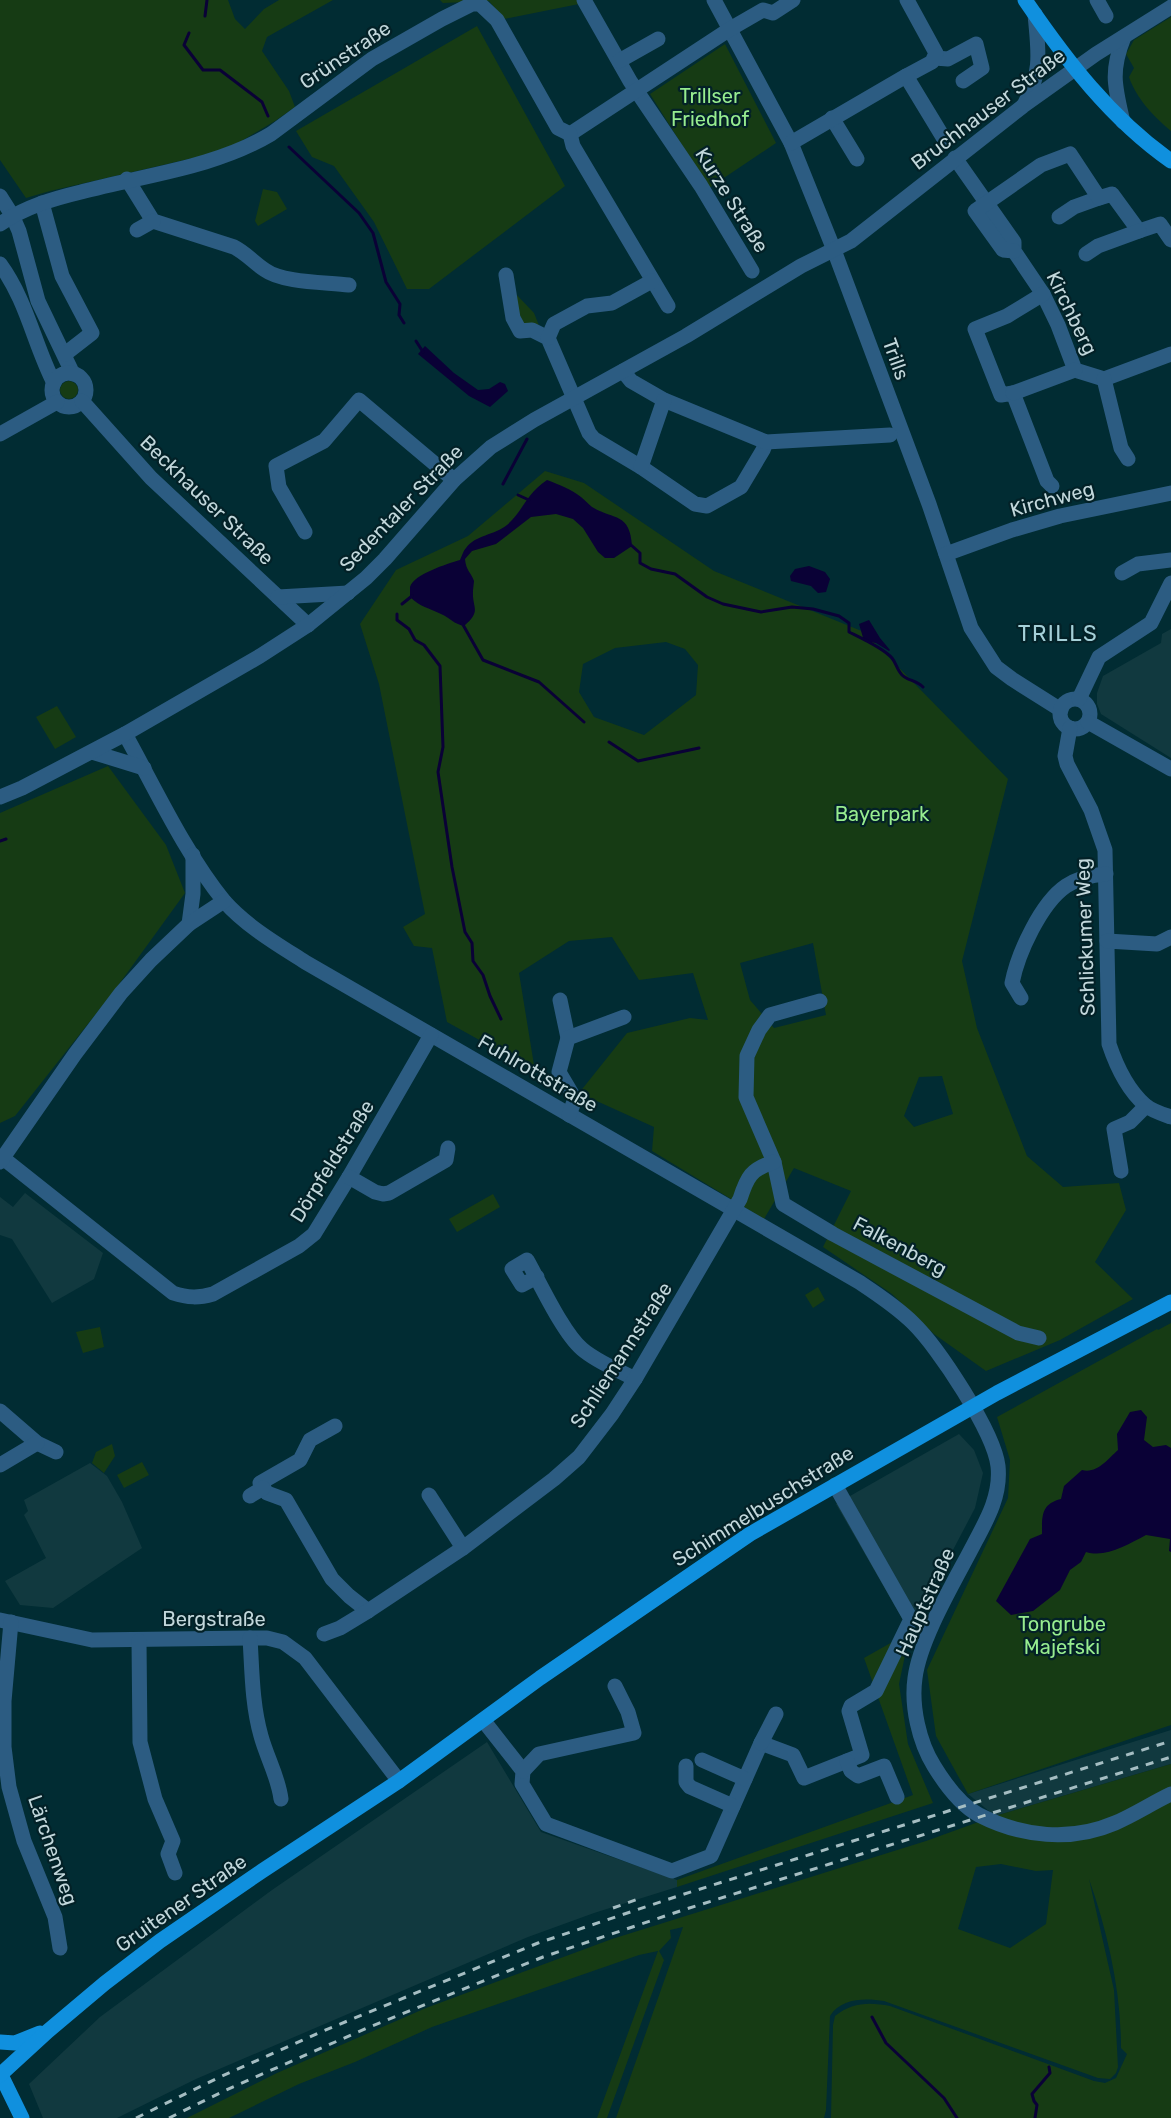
<svg xmlns="http://www.w3.org/2000/svg" width="1171" height="2118" font-family="Rubik,sans-serif">
	<style>
		.built { fill: #11393f }
		.green { fill: #163b14; fill-rule: evenodd }
		.water { fill: #0a0136 }
		.lines { fill: none; stroke-linecap: round; stroke-linejoin: round }
		.stream { stroke: #0a0136; stroke-width: 3 }
		.minor { stroke: #2c5c82; stroke-width: 15 }
		.major { stroke: #1090de; stroke-width: 15 }
		.rail { stroke: #a5bdc2; stroke-width: 3; stroke-dasharray: 8 8; stroke-linecap: butt }
		.labels { text-anchor: middle; dominant-baseline: central; stroke-width: 4.5; stroke-linejoin: round; paint-order: stroke }
		.street-label { font-size: 20px; fill: #c2d7db; stroke: #032127 }
		.park-label { font-size: 20px; fill: #97ec8f; stroke: #032127 }
		.quarter-label { font-size: 22px; letter-spacing: 1.5px; fill: #a5d0d8; stroke: #032127 }
	</style>
	<rect width="100%" height="100%" fill="#012c33"/>
	<!-- built -->
	<g class="built">
		<path d="M1171,629v129l-70,-44 -4,-10v-11l6,-17 58,-33 1,-9z"/>
		<path d="M25,1193l78,60 -9,26 -42,24 -40,-64 -12,-4v-38l13,10z"/>
		<path d="M959,1434l15,16 9,23 -8,35 -65,124 -74,-128z"/>
		<path d="M90,1463l17,13 15,26 20,46 -89,60 -33,-3 -15,-24 41,-23 -22,-43 4,-4 -4,-11z"/>
		<path d="M1171,1730v34l-176,52 -27,-22z"/>
		<path d="M487,1742l54,90 136,48v7l-83,26 -66,24 -332,142 -79,39h-74l-14,-34 71,-67 172,-127z"/>
	</g>
	<!-- green -->
	<g class="green">
		<path d="M0,0h228l7,19 10,10 19,-20 15,-9h54l-66,37 -5,14 27,40 6,16 -20,14 -37,22 -32,12 -156,36 -24,7 -26,-38z"/>
		<path d="M440,0h148l-9,4 -75,15 -15,-18 -46,2z"/>
		<path d="M1171,17v114c-17,-14 -35,-33 -42,-54l5,-9 -8,-14 8,-14z"/>
		<path d="M477,26l88,160 -136,103h-22l-33,-67 -40,-56 -22,-9 -16,-26z"/>
		<path d="M725,44l51,99 -67,45 -59,-94z"/>
		<path d="M263,189l14,3 10,17 -29,17 -3,-5z"/>
		<path d="M513,291l21,22 6,15 -21,-2z"/>
		<circle cx="69" cy="390" r="9"/>
		<path d="M545,471l39,12 130,88 150,61 144,147 -46,182 15,67 50,128 36,31 56,-4 7,27 -31,52 38,37 -73,41 -74,31 -52,-37 -42,-40 -69,-47 28,-56 -57,-23 -30,51 -112,-68 2,-24 -75,-34 48,-60 63,-15 18,2 -15,-47 -54,7 -27,-43 -43,4 -50,32 16,98 -88,-49 -15,-74 -18,-2 -11,-19 22,-13 -46,-230 -19,-60 36,-54 72,-34zM666,642l19,7 13,16 -2,30 -52,40 -50,-18 -15,-25 4,-28 32,-16zM813,943l13,72 -52,13 -24,-28 -10,-37zM942,1076l11,38 -39,13 -10,-11 15,-39z"/>
		<path d="M57,706l19,31 -21,12 -19,-32z"/>
		<path d="M108,766l58,79 19,48 -71,98 -99,125 -15,7v-310z"/>
		<path d="M493,1194l7,13 -43,25 -8,-13z"/>
		<path d="M818,1287l7,13 -12,8 -8,-13z"/>
		<path d="M1171,1323v402l-203,69 -32,-58 -9,-66 81,-172 2,-38 -13,-43 160,-88 1,1z"/>
		<path d="M100,1327l4,20 -21,6 -7,-21z"/>
		<path d="M112,1444l3,12 -11,17 -12,-10 4,-11z"/>
		<path d="M142,1462l7,13 -25,13 -7,-13z"/>
		<path d="M910,1632l-11,52 9,60 25,59 -256,84v-7l236,-85 -49,-137z"/>
		<path d="M1171,1764v354h-340l2,-93 2,-9c17,-14 35,-14 55,-10l204,75 11,2 11,-5 11,-24 -6,-6c0,-57 -13,-115 -32,-169l25,111 4,77 -2,6 -6,6 -12,-1 -214,-77c-19,-3 -43,-3 -54,15l-4,94 -2,8h-208l67,-191 -13,3 1,8 -12,13 5,9 -57,158h-10l61,-167 -19,4 -207,72 -77,35 -56,22 -70,34h-42l90,-45 149,-65 186,-69 314,-98 69,-25zM1001,1864l35,7 17,-1 -7,54 -36,24 -52,-19 18,-62z"/>
	</g>
	<!-- water -->
	<g class="water">
		<path d="M425,346l29,27 24,17 11,-1 11,-7 5,2 3,7 -18,16 -21,-11 -51,-42z"/>
		<path d="M547,480c13,5 24,9 34,17 4,3 7,7 11,10 21,13 38,5 40,39l-18,12h-9l-7,-6 -15,-24 -10,-9 -17,-5 -25,3 -35,27 -24,7 -7,8c1,12 6,13 9,22 0,1 -1,9 -1,10 -1,18 9,19 -9,35 -10,-2 -14,-8 -23,-12 -12,-6 -21,-7 -31,-17 0,-1 0,-9 0,-10 4,-13 37,-23 50,-27 2,-4 3,-9 6,-12 9,-13 29,-13 41,-23 17,-15 18,-30 40,-45z"/>
		<path d="M809,566l16,6 5,7 -4,13 -8,1 -7,-7 -20,-5 -1,-5 5,-7z"/>
		<path d="M869,620l11,18 10,12 -1,1 -13,-8 -12,-2 -5,-17z"/>
		<path d="M1141,1410l6,7 -3,23 9,7 13,-2 5,3v104l-2,-1 1,-12 -24,-4c-19,10 -40,23 -60,17l-5,10 -11,8 -10,20 -27,21 -22,4 -15,-14 34,-62 12,-5c0,-18 -1,-30 19,-35l3,-13 18,-16c15,4 26,-11 36,-20l-1,-16 13,-22z"/>
	</g>
	<g class="lines">
		<!-- stream -->
		<g class="stream">
			<path d="M205,16l2,-16"/>
			<path d="M189,33l-5,12 19,25h17l42,32 6,14"/>
			<path d="M289,147l70,66 14,20 13,49 14,22 -1,11 5,8"/>
			<path d="M416,341l7,11"/>
			<path d="M503,484l24,-45"/>
			<path d="M518,495l11,5"/>
			<path d="M631,545l9,8v10l11,6 24,5 32,23 16,7 38,8 31,-5 21,2 26,7 10,7v9c12,6 34,16 43,26 4,5 5,12 10,17 6,6 14,5 21,12"/>
			<path d="M402,604l10,-8"/>
			<path d="M397,614v6l12,9 6,11 9,5 16,21 3,81 -5,25 14,95 13,65 7,11 1,18 10,14 7,21 11,23"/>
			<path d="M462,623l21,37 56,22 45,40"/>
			<path d="M609,742l29,19 61,-13"/>
			<path d="M0,841l6,-2"/>
			<path d="M872,2017l14,26 58,55 13,20"/>
			<path d="M1035,2118l2,-13 -3,-4 -2,-7 18,-21 -1,-6"/>
		</g>
		<!-- minor -->
		<g class="minor">
			<path d="M584,0l46,81 71,105 51,85"/>
			<path d="M714,0l77,143 43,107 95,254 42,124 25,39 16,12 49,31"/>
			<path d="M1097,0l9,16"/>
			<path d="M935,58l13,1 28,-15 6,24 -19,13"/>
			<path d="M619,61l39,-22"/>
			<path d="M906,76l26,-14 4,-9 -29,-53"/>
			<path d="M1025,103c18,-33 13,-53 10,-89"/>
			<path d="M832,118l25,41"/>
			<path d="M1123,122c-8,-35 -13,-50 1,-85"/>
			<path d="M570,134l160,-105 33,-19 10,3 20,-13"/>
			<path d="M791,143l115,-67 40,66"/>
			<path d="M955,158l59,84v9l29,43 15,31 17,45 29,9 67,-25"/>
			<path d="M127,179l26,42 81,26c12,6 20,16 31,23 18,13 61,12 84,15"/>
			<path d="M0,196l12,19 7,16 19,70 35,73"/>
			<path d="M42,203l20,73 30,57 -27,21"/>
			<path d="M1059,217l15,-10 25,-9"/>
			<path d="M0,224c25,-17 52,-25 81,-32 63,-17 133,-24 190,-58l101,-75 70,-40 30,-15h8l17,16 61,108 12,6 3,12 95,160"/>
			<path d="M137,230l16,-9"/>
			<path d="M1014,251l-11,-1 -28,-39 66,-46 29,-11 29,44 13,-4 27,37 21,-7 11,16"/>
			<path d="M1086,254l12,-8 41,-15"/>
			<path d="M0,264c27,37 34,80 54,119"/>
			<path d="M506,275l7,43 7,13 12,-1 16,8 41,95 5,6 47,28 54,37 12,2 34,-19 22,-37 3,-8"/>
			<path d="M1043,294l-36,22 -32,13 26,66 12,-2 34,88 5,5"/>
			<path d="M548,338l6,-14 33,-18 25,-3 40,-22"/>
			<path d="M623,371l8,10 33,19 102,42 124,-7"/>
			<circle cx="69" cy="390" r="17"/>
			<path d="M1104,379l17,69 7,11"/>
			<path d="M1013,393l62,-23"/>
			<path d="M82,401l69,77 157,147"/>
			<path d="M0,434l57,-32"/>
			<path d="M641,467l23,-67"/>
			<path d="M305,532l-26,-45 -3,-21 48,-25 35,-41 95,80"/>
			<path d="M946,554l66,-24 48,-14 111,-23"/>
			<path d="M1122,573l16,-9 33,-4"/>
			<path d="M278,597l70,-4"/>
			<circle cx="1075" cy="714" r="15"/>
			<path d="M1079,699l20,-42 52,-34 20,-40"/>
			<path d="M1088,722l83,47"/>
			<path d="M1070,728l-5,28 2,8 24,46 14,40 4,194c7,21 19,46 36,61 7,6 17,9 26,12"/>
			<path d="M125,734c30,54 60,119 99,167 22,25 53,43 81,61l554,320c18,12 38,25 54,41 25,24 81,109 85,143 3,28 -10,52 -23,76 -19,37 -55,96 -60,136 -4,28 4,64 19,88 11,18 26,39 45,49 43,22 92,27 136,8 19,-8 37,-20 56,-29"/>
			<path d="M92,752l52,16"/>
			<path d="M0,797l22,-9 103,-54 135,-78 48,-31 58,-47 19,-19 69,-79 37,-33 43,-27 152,-84 115,-70 50,-25 172,-135 73,-52 75,-47"/>
			<path d="M189,924l4,-30v-39"/>
			<path d="M1107,941l50,3 14,-7"/>
			<path d="M1021,998l-9,-15c6,-30 29,-80 54,-97 12,-8 25,-11 40,-12"/>
			<path d="M560,1000l8,38"/>
			<path d="M820,1001l-50,14 -11,15 -12,26 -1,41 28,65 9,42 50,30 185,99 21,5"/>
			<path d="M569,1115l6,-16 -16,-27 9,-34 56,-21"/>
			<path d="M3,1158l170,135c15,5 26,5 40,1l86,-48 15,-12 35,-57 82,-142"/>
			<path d="M0,1162l75,-108 46,-61 30,-33 38,-36 35,-23"/>
			<path d="M1121,1171l-7,-42 16,-7 16,-16"/>
			<path d="M349,1177l26,15 8,2 6,-1 57,-33 2,-12"/>
			<path d="M537,1277l-15,8 -10,-16 15,-9c13,23 36,73 55,89 15,13 36,21 53,30"/>
			<path d="M0,1411l37,32 19,9"/>
			<path d="M335,1426l-25,14 -10,20 -40,23 7,10 19,7 46,79 17,17 19,15"/>
			<path d="M0,1465l37,-22"/>
			<path d="M429,1495l34,53"/>
			<path d="M250,1496l13,-8"/>
			<path d="M0,1620l92,20 158,-2h17l16,4 22,16 94,123"/>
			<path d="M11,1622l-7,79v46l5,40 15,54 31,76 5,31"/>
			<path d="M324,1634l16,-6 28,-17 95,-63 91,-69 25,-22 33,-43 23,-35 105,-180c7,-22 11,-30 34,-37"/>
			<path d="M250,1638c2,32 2,67 11,98 6,22 17,40 20,63"/>
			<path d="M139,1641l1,101 15,57 18,42 -5,13 7,19"/>
			<path d="M483,1720l40,51 -1,13 24,40 126,47 39,-15 50,-113 32,12 11,23 58,-23 -13,-44 2,-5 25,-15 35,-72 -76,-134"/>
			<path d="M761,1743l15,-29"/>
			<path d="M702,1760l43,19"/>
			<path d="M847,1761l4,10 7,5 26,-10 13,31"/>
			<path d="M686,1766v16l4,5 43,19"/>
			<path d="M523,1771l16,-17 95,-21 -6,-21 -13,-26"/>
		</g>
		<!-- major -->
		<g class="major">
			<path d="M1025,0c41,60 86,119 146,161"/>
			<path d="M0,2042l15,1 25,-10"/>
			<path d="M0,2073l22,45"/>
			<path d="M0,2075l48,-44 57,-48 55,-42 102,-70 137,-90 141,-103 210,-144 247,-141 174,-91"/>
		</g>
		<!-- rail -->
		<g class="rail">
			<path d="M613,1908l28,-10"/>
			<path d="M136,2118l84,-41 103,-46 215,-88 140,-47 493,-155"/>
			<path d="M169,2118l57,-28 141,-62 176,-71 140,-47 488,-153"/>
		</g>
	</g>
	<g class="labels">
		<!-- street labels -->
		<g class="street-label">
			<text transform="translate(345 55) rotate(-34)">Grünstraße</text>
			<text transform="translate(988 109) rotate(-37)">Bruchhauser Straße</text>
			<text transform="translate(732 200) rotate(58)">Kurze Straße</text>
			<text transform="translate(1072 313) rotate(64)">Kirchberg</text>
			<text transform="translate(896 359) rotate(70)">Trills</text>
			<text transform="translate(1052 499) rotate(-15)">Kirchweg</text>
			<text transform="translate(207 500) rotate(44)">Beckhauser Straße</text>
			<text transform="translate(401 508) rotate(-46)">Sedentaler Straße</text>
			<text transform="translate(1085 937) rotate(-92)">Schlickumer Weg</text>
			<text transform="translate(538 1073) rotate(30)">Fuhlrottstraße</text>
			<text transform="translate(332 1161) rotate(-58)">Dörpfeldstraße</text>
			<text transform="translate(900 1246) rotate(28)">Falkenberg</text>
			<text transform="translate(621 1355) rotate(-57)">Schliemannstraße</text>
			<text transform="translate(763 1506) rotate(-32)">Schimmelbuschstraße</text>
			<text transform="translate(925 1602) rotate(-66)">Hauptstraße</text>
			<text x="214" y="1619">Bergstraße</text>
			<text transform="translate(53 1850) rotate(71)">Lärchenweg</text>
			<text transform="translate(181 1903) rotate(-35)">Gruitener Straße</text>
		</g>
		<!-- park labels -->
		<g class="park-label">
			<text x="710" y="96">Trillser<tspan x="710" dy="23">Friedhof</tspan></text>
			<text x="882" y="814">Bayerpark</text>
			<text x="1062" y="1624">Tongrube<tspan x="1062" dy="23">Majefski</tspan></text>
		</g>
		<!-- quarter labels -->
		<g class="quarter-label">
			<text x="1058" y="633">TRILLS</text>
		</g>
	</g>
</svg>
